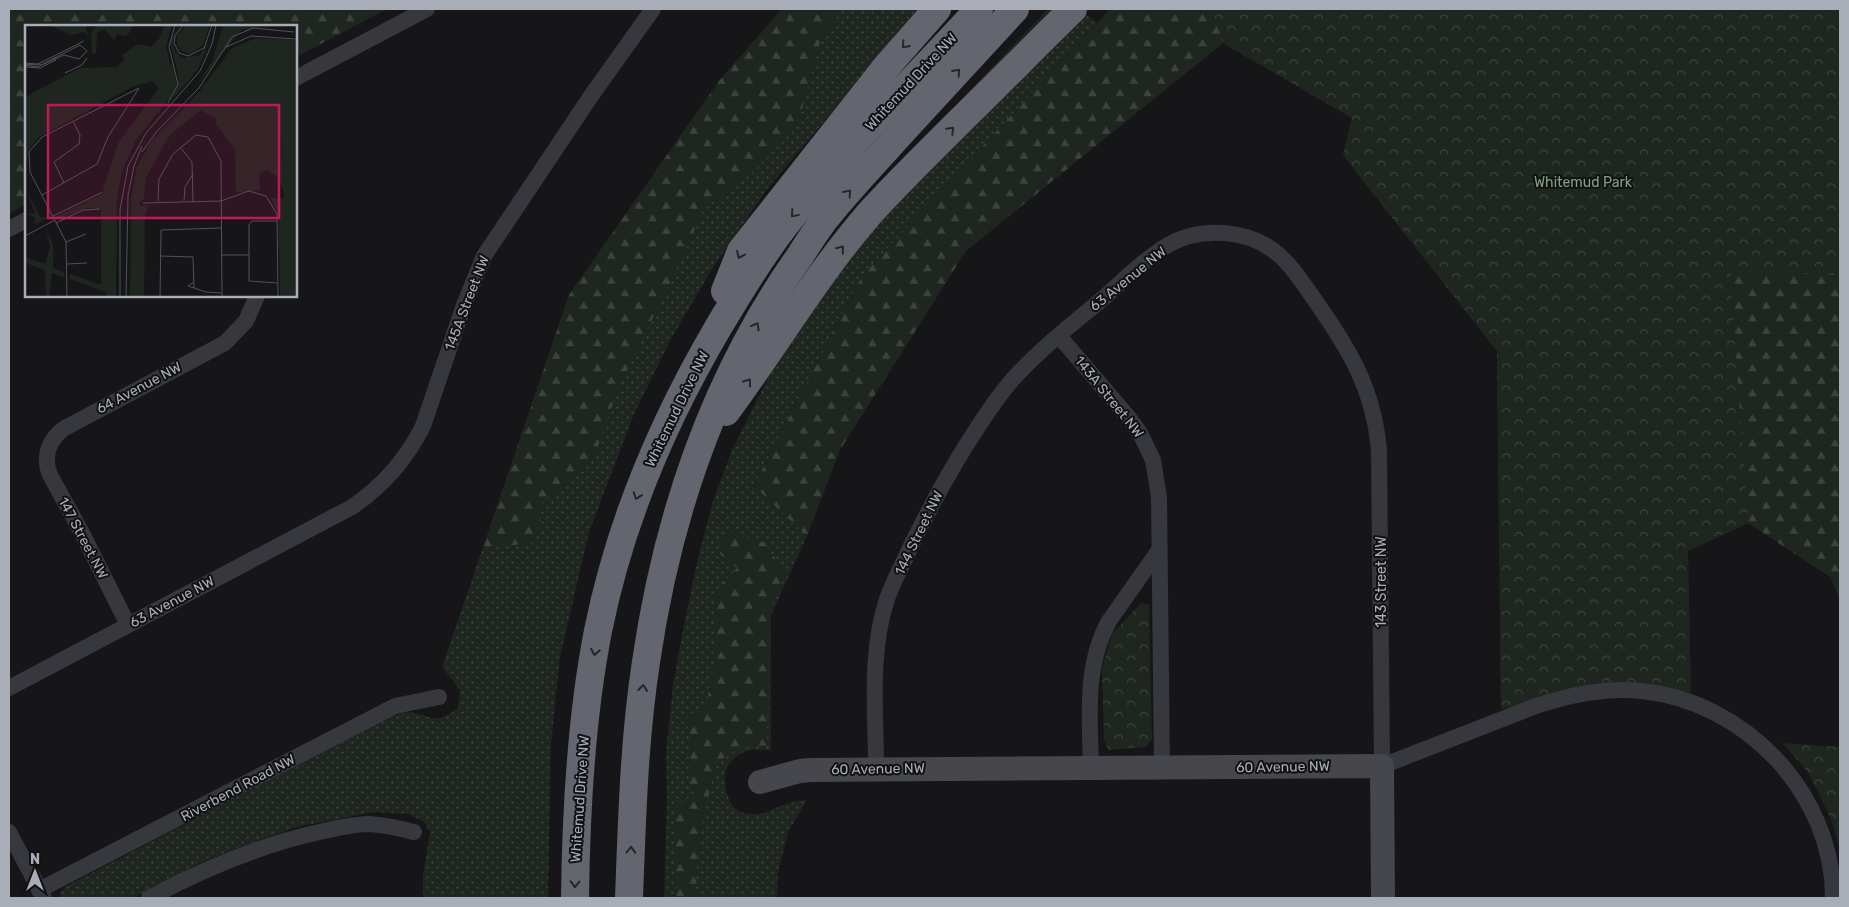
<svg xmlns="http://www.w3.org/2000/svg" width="1849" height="907" font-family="Rubik,sans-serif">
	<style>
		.grass { fill: url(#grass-dots) }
		.forest { fill: url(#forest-firs) }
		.park { fill: url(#park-crowns) }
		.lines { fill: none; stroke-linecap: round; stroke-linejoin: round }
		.street { stroke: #37383d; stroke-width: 16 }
		.secondary { stroke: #45474d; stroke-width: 24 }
		.highway { stroke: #63666e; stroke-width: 28 }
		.oneway { stroke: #26262a }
		.labels { text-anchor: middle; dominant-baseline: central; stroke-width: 4; stroke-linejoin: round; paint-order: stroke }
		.street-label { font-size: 14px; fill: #a8adb8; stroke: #111113 }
		.park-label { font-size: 14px; fill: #7fa381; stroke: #111113 }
		.inset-road { fill: none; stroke: #505258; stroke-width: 1 }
		.view { fill: #c2185b; fill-opacity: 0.15; stroke: #c2185b; stroke-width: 2.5 }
		.inset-edge { fill: none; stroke: #a8adb8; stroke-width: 2.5 }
	</style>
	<defs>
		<pattern id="grass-dots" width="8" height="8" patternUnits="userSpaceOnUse" patternTransform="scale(1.25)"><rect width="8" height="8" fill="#1e261f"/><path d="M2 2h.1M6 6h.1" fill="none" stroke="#3c433d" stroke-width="1.8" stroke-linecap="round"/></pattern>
		<pattern id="forest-firs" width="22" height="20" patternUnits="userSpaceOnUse" patternTransform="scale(1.25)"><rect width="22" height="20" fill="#1e261f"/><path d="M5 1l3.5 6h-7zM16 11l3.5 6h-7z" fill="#3c433d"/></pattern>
		<pattern id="park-crowns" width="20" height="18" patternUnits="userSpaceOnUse" patternTransform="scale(1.25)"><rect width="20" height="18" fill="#1e261f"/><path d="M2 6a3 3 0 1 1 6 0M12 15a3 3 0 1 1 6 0" fill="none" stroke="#3c433d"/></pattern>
	</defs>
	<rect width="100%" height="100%" fill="#161618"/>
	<!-- grass -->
	<g class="grass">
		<path d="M782,9h137l-151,179 -56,81 -42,72 -36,73 -45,118 -29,125 -9,87 -3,154h-125v-22l7,-44 -6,-10 -15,-8 -36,-2 -76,15 -57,20 -40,16 -66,35h-75c1,-11 12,-14 21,-19l307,-160c5,-2 10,-5 15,-6 26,-4 29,17 56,-5l2,-18 -18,-23 127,-372 150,-214z"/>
		<path d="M1048,9h11l-100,99 -2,-4z"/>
		<path d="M1084,13l13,10 -235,253 -108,210 53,50 -36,79v135c-12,0 -25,-2 -34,6 -3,2 -9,8 -10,11 -5,14 0,43 17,46 18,4 25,-3 40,-8 7,-3 16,-4 23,-5l-19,32 -10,41 -1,25h-113l3,-101 -1,-45 7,-67 11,-60 13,-63 16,-61 19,-51 46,-92 55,-79 43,-53 75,-80z"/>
	</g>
	<!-- forest -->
	<g class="forest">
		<path d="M9,9h378l-91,48v-31h-270v178l-17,10z"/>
		<path d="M782,9h61l-23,33 -23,85 -46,47 -47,34 -28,63 -57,115 -24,69 -26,26 -26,20 -7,41 -53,7 86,-254 150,-214z"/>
		<path d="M1110,9h457l273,266v323l-10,-21 -82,-54 -60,28 3,142 -49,-7 -61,-90 -80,113 -4,-358 -154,-196 9,-37 -129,-75 -257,208 -126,199 -33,86 -53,-50 108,-210z"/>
		<path d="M729,531l36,12 19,29 -15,41 -2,132 -25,2 -25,15c-13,47 -21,87 -21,136h-20l2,-15 -4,-29 1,-46 19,-14 -5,-8 2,-39 -5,-29 21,-16 10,-60 -2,-44 9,-17 13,-13 -18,-15v-18z"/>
	</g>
	<!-- park -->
	<g class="park">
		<path d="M1212,9h628v266l-110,-3 18,251 -60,28 1,134 -47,1 -29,-2 -112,25 -4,-358 -154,-196 9,-37 -129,-75z"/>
		<path d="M1141,603l8,2 3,134 -6,8 -38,3 -4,-11 -2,-71 10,-34z"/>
		<path d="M1782,743l58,4v104l-9,-32 -23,-47z"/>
	</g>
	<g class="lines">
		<!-- street -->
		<g class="street">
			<path d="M296,78l131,-69"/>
			<path d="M9,229l17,-9"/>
			<path d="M1059,336l70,82 11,15 13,27 6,37 3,271"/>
			<path d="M128,625l-46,-92 -32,-58c-7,-18 -2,-34 13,-46l162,-86 21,-22 11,-25"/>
			<path d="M9,688l343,-181c31,-21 54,-47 71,-81l41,-121 20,-49 107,-160 62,-87"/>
			<path d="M1091,768c-1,-50 -7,-102 18,-147l50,-71"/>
			<path d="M876,769c0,-56 -7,-116 11,-170 6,-17 15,-33 22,-49 17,-35 35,-69 56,-103 15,-23 29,-47 48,-68 26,-29 57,-53 87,-78 22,-19 43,-41 68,-56 33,-19 82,-16 111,10 13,11 23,27 33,41 36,51 62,92 67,155l3,315 154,-60c34,-11 69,-19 105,-15 104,10 192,102 192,207"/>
			<path d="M9,832l35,66"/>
			<path d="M39,890l356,-184 44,-9"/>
			<path d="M149,898c56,-30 113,-54 175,-67 14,-3 31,-7 45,-7 16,1 30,4 45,8"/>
		</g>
		<!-- secondary -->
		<path class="secondary" d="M760,782l40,-11 10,-1 572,-4 1,132"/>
		<!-- highway -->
		<g class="highway">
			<path d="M725,291l16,-40 146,-185 50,-57"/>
			<path d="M726,412c49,-66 90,-137 144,-199 29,-32 60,-62 90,-92 38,-37 75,-75 113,-112"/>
			<path d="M575,898c1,-89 6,-180 23,-267 22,-110 65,-210 121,-305 21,-35 42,-70 67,-102 59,-76 128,-144 193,-215"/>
			<path d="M629,898c3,-79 5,-158 17,-236 21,-145 69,-286 154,-406 9,-14 18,-29 29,-42 22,-27 47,-53 70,-79 39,-42 77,-84 116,-126"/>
		</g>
	</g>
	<!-- one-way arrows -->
	<defs><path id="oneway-chevron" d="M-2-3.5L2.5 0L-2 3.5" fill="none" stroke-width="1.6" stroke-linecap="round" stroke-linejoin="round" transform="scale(1.25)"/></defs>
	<g class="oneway">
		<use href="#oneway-chevron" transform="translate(905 45) rotate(131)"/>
		<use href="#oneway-chevron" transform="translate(957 72) rotate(-48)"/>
		<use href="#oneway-chevron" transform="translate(951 130) rotate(-45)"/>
		<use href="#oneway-chevron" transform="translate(848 193) rotate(-49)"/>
		<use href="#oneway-chevron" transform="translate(794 214) rotate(130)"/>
		<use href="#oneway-chevron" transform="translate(841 249) rotate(-51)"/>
		<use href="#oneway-chevron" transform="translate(740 255) rotate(115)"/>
		<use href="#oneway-chevron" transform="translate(756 326) rotate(-61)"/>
		<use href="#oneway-chevron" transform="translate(748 382) rotate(-54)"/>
		<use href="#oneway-chevron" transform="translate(637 496) rotate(109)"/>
		<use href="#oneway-chevron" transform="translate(595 652) rotate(99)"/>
		<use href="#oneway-chevron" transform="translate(643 688) rotate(-83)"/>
		<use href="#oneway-chevron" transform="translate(631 850) rotate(-88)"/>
		<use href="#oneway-chevron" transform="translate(575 884) rotate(91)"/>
	</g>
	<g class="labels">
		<!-- street labels -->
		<g class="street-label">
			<text transform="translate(911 82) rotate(-47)">Whitemud Drive NW</text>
			<text transform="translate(1128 279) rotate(-39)">63 Avenue NW</text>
			<text transform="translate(467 303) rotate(-69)">145A Street NW</text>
			<text transform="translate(139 388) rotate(-28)">64 Avenue NW</text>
			<text transform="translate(1109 397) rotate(51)">143A Street NW</text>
			<text transform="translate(677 409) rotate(-64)">Whitemud Drive NW</text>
			<text transform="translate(919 533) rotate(-64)">144 Street NW</text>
			<text transform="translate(83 538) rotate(62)">147 Street NW</text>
			<text transform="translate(1381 582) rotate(-90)">143 Street NW</text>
			<text transform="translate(172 602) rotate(-28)">63 Avenue NW</text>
			<text transform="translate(1283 767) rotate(-1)">60 Avenue NW</text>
			<text transform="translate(878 769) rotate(-1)">60 Avenue NW</text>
			<text transform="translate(238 788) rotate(-28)">Riverbend Road NW</text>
			<text transform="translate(580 799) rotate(-86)">Whitemud Drive NW</text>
		</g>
		<!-- park labels -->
		<g class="park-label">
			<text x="1583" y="182">Whitemud Park</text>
		</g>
	</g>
	<!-- overview -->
	<g transform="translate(25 25)">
		<rect width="272" height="272" fill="#161618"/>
		<path d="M154,0l-7,18 4,10 7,5 17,-3 11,-17 -13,31 -27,32 8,-23 -9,-36zM161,0h24l-7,20 -13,9 -10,-4 -3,-5v-9zM198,0l37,2 -19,3 -47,59 18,-27zM147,38l5,20 -7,15 -33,40 -15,33 -5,27 -1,99h-10v-5l-36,-13v-5l31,11v-77h-16l-27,12 -3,-3 50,-24 -2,-5 16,-46 41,-52 -7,-9zM159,81l-28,33 -14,26 7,7 -5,10v16l-5,6 2,2 8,-1 -4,9 -1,83h-14l1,-98 6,-32 15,-27zM0,163l16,30 9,-2 -15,9v-8l-10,-3 10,-1zM21,204l7,16v23l11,4v5l-12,-4 -3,24h-3l-1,-27 -20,-7v-6l20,7 5,-18z" fill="#1e261f"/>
		<path d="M72,0h34v6l-5,5 -9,-2 -3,6 -10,-11 -7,4 -1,21 -4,-1 -1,-20zM140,0h7l-6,21 8,35 -4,6 -4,-20 -8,13 -24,6 -95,51 -11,14 -3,18v-72l55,-29 37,-1 7,-7 -2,-5 16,-11 13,3 8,-8zM201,31l39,81 16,2 6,-19 11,18v156l-20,-47 1,-31 -8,-18 14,1 -2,-9 -6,-13 -10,-7 -8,4 1,17 -10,-1 -4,-11 -10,14 -1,-44 -19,-25 1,-5 -16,-9 -32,26 -20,36 -7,-6 14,-27 51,-56 9,-2zM135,62l5,8 -14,15 -3,11 -12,10 -21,41 -7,1 11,-31zM114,146l7,5 -2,22 -6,2 -2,6 -3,58 -1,-58z" fill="#1e261f"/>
		<path d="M24,0h37l2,12 -4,-5 -13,3zM231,13l41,2v257h-17l-1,-81 -8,-18h14l-3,-59h-18l3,31 -8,4v16l-23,3 -1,-44 -19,-25 1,-5 -16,-9 -5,-14 36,-48z" fill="#1e261f"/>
		<path class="inset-road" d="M158,0l-8,11 -1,7 5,10 9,3 16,-8 8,-23M201,22l25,-11 45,3M0,38l13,1 46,-23M0,39l16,1 39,-20 7,6 -8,8 -15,-4 -27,12 -12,-2M0,42l15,1 16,-8 -2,-3M40,48l17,-8 5,-7M143,78l10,-19 -9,-37 6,-22M155,122l12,15 1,39M117,127l15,-21 42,-43 33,-51 21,-9 41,4M39,158l-10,-21 25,-18 1,-9 -7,-14M17,170l55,-31 11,-27 31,-49 -97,49 -13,15 1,20 36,70 1,55M133,176l1,-22 14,-25 23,-19 12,2 13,24 1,136M159,176l1,-14 8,-13M118,178l78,-2 28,-10 17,5 11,18 1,83M28,191l50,-24M31,198l27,-13 17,-1M0,211l30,-16M41,217l20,-8M196,230h28M135,231l33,1 1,31M42,239l20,-1M169,257l-6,4 18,6 15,1M252,258l-28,-2v-56l3,-4h25M95,272v-87l8,-44 18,-33 54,-62 12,-27 4,-19M101,272l2,-102 6,-29 8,-20M135,272l1,-67 60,-2"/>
		<path class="view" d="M23,80h231v113h-231z"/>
		<rect width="272" height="272" class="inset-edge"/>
	</g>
	<!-- border -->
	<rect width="1849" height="907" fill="none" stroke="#a8adb8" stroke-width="20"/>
	<!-- north arrow -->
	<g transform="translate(35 872)" stroke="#111113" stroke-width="4" paint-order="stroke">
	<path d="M0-4L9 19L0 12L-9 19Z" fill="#a8adb8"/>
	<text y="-8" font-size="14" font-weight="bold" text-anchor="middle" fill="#a8adb8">N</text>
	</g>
</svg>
